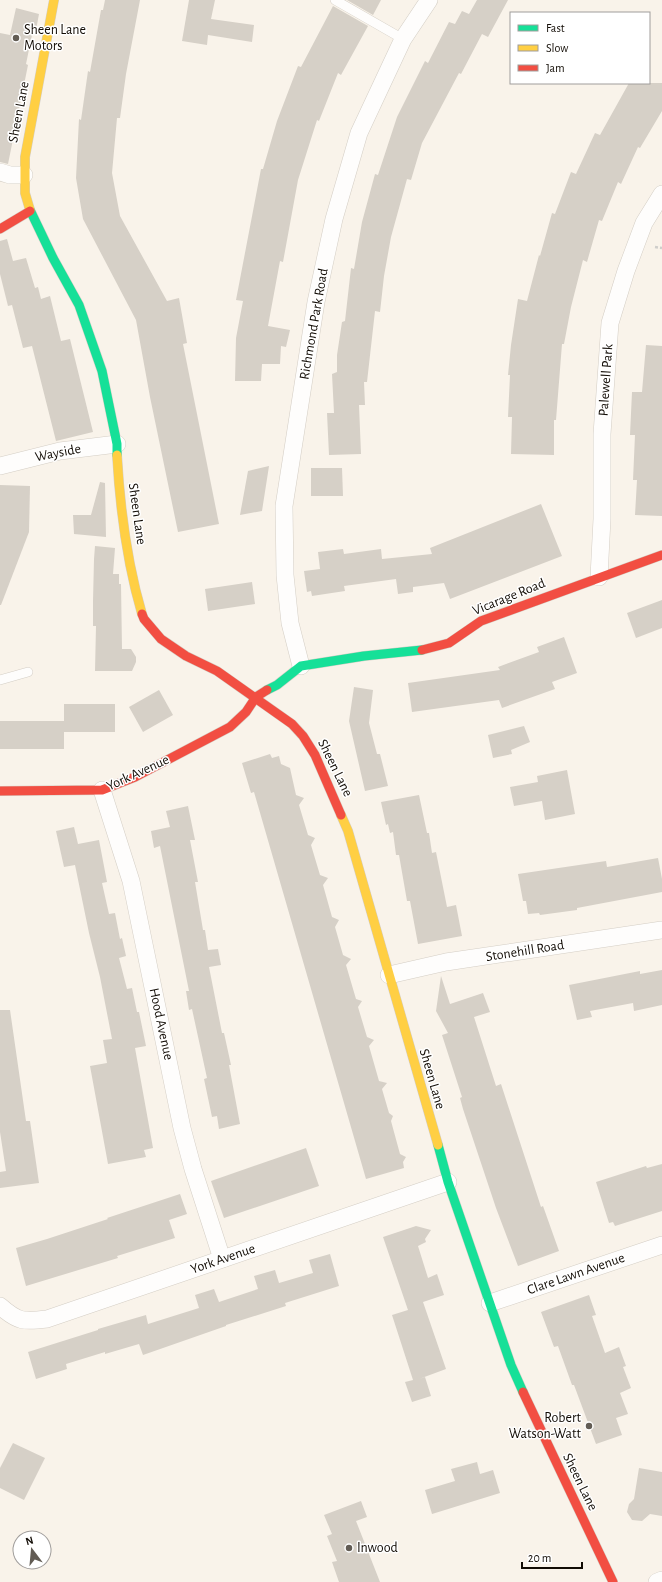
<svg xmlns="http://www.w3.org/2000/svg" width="662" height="1582" font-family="'Alegreya Sans',sans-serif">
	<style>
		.building { fill: #d6d0c7 }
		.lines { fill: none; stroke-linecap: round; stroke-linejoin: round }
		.lane-casing { stroke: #d4cec5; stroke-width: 10 }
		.street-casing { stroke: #d4cec5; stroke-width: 18 }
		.fast-casing { stroke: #d4cec5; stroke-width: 10 }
		.slow-casing { stroke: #d4cec5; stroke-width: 10 }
		.jam-casing { stroke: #d4cec5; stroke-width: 10 }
		.path { stroke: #cfcecb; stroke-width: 2.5; stroke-dasharray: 3 2; stroke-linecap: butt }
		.lane { stroke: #fefdfc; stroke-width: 9 }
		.street { stroke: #fefdfc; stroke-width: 17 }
		.fast { stroke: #16e098; stroke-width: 9 }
		.slow { stroke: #ffcf43; stroke-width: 9 }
		.jam { stroke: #f24e42; stroke-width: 9 }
		.poi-dot { fill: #625c54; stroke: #fff; stroke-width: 1.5 }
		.labels { text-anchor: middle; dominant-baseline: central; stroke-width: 3; stroke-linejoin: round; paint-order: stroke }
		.poi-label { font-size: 14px; fill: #110b04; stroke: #fff; text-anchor: start }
		.street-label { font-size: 14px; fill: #110b04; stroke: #fff }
	</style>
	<rect width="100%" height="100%" fill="#f9f3ea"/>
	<!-- building -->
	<g class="building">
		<path d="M105,0h35l-14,74 -6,44h-3l-5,55 8,43 47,85 12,-3 8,45 -4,1 36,180 -41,8 -28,-135 -14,-77 -53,-101 -7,-41 3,-59 2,1 7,-49 2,1 11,-62h2z"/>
		<path d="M189,0h26l-4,19 43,6 -2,17 -44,-7 -1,10 -25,-4z"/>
		<path d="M347,0h34l-8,15z"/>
		<path d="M477,0h31l-20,37 -6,-3 -21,40 -2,-1 -37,70 -11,37 -4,-1 -16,58 -7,39 -4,36 -5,-1 -8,71h-3l1,23h-6l2,49 -32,1 -2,-42h7l-2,-39 5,-2v-17l5,-33 3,-1 6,-53 3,1 8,-47 13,-48 3,1 19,-58 28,-56 3,2 21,-41 6,2 7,-13 7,3z"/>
		<path d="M333,6l35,20 -27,49 -3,-2 -19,48 -2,-1 -19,60 -15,82 -3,-1 -12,65 22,4 -4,17 -5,-1 -1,18h-18l-1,17h-26l1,-43 7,-37 -7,-1 25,-131h2l14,-48 21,-55 3,1z"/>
		<path d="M16,8l23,6 -3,16h-3l-7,34 2,1 -20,99 -8,-2v-129l10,2z"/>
		<path d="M629,83h33v28l-22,37 -2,-1 -17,37 -3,-2 -16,39 -3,-1 -12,42 -4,-2 -12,47 -7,37h-2l-6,76h-2v35l-43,-1 1,-37h-4l2,-42h-2l3,-30 7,-46 9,2 12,-46 1,1 12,-43 3,1 16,-42 5,2 19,-41 5,2z"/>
		<path d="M7,239l6,22 13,-3 9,30 3,-1 3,12 9,-3 11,45 9,-2 23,93 -37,9 -24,-95 -9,2 -11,-43 -4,1 -8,-32v-33z"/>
		<path d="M646,345l16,1v170l-27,-1 2,-35h-4l2,-45h-5l2,-43h10z"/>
		<path d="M269,466l-7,45 -22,4 8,-44z"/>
		<path d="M311,468h31l1,28h-32z"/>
		<path d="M100,482l5,1 1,54 -32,-3 -1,-19h18z"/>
		<path d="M0,485l30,1 -1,46 -28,73h-1z"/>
		<path d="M541,504l21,52 -112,43 -6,-16 -31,4v5l-15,2 -2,-15 -52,7 1,5 -33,5 -1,-5 -4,1 -3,-21 16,-2 -2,-17 25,-3 1,5 37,-5 1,10 50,-5 -2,-6z"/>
		<path d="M95,546l20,2 -2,26h6v10h2l1,65h9l5,8v5l-4,9h-37l1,-45h-3v-25l1,-42z"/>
		<path d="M252,582l3,22 -47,7 -3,-22z"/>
		<path d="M662,600v28l-26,10 -9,-25z"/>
		<path d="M564,637l13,36 -25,9 3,7 -53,19 -3,-8 -87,12 -4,-29 92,-13 -2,-3 41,-15 -2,-5z"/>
		<path d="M354,687l19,3 -4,33 8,31h3l8,32 -23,5 -16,-70z"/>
		<path d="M159,690l14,25 -30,17 -14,-25z"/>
		<path d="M64,704h51v28h-51v17h-64v-28h64z"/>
		<path d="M524,726l6,16 -19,8 1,4 -19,4 -5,-23z"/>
		<path d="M270,754l2,4 7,-2 2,8 9,4 6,27 8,3 -5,7 9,30 7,3 -4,7 9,30 8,3 -5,7 9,32 7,3 -4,7 8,28 8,4 -5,6 10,34 6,2 -4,6 9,30 7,3 -5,6 10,35 8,2 -5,6 7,24 4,3 -2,5 9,33 6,3 -3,5 1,6 -38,11 -112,-387 -3,1 -9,-30z"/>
		<path d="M567,770l8,44 -30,6 -3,-19 -28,5 -4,-19 28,-5 -1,-6z"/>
		<path d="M419,795l8,38h2l3,20 4,-1 11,55 9,-2 6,31 -44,8 -8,-43h-3l-8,-46h-3l-3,-23 -3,1 -2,-9 -2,1 -5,-23z"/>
		<path d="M188,806l7,34h-5l8,42h-3l8,48h2l3,20 10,-1 3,16 -12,2 13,66h2l7,32h-2l11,59 -21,5 -2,-13 -5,1 -8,-38 3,-1 -15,-69 -3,1 -3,-19h3l-29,-145 -6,2 -3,-17 19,-4 -4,-16z"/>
		<path d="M74,827l4,17 21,-4 8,42 -5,1 7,31 6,-1 5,26 2,-1 4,18 -7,2 8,31 5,-1 5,24h2l7,34 -11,2 18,100 -9,2 2,7 -38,7 -18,-98 17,-3 -4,-23 9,-1 -12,-62 -11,-44 -14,-68 -11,2 -8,-36z"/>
		<path d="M658,858l4,21v13l-85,16v2l-37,5 -1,-2 -11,1 -2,-13h-3l-5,-27 88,-13 1,6z"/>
		<path d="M662,970v35l-28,6 -1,-8 -43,8 2,6 -15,3 -8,-35 71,-14v3z"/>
		<path d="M441,976l9,28 33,-11 7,19 -16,5 22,69 5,-2 40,123 2,-1 16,45 -41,15 -22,-58 -33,-99 -3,-11 2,-1 -20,-62 6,-2 -12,-22z"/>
		<path d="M0,1010h10l16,111h4l9,62 -39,5v-16l6,-1 -6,-39z"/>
		<path d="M306,1148l13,38 -95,32 -13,-37z"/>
		<path d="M662,1164v47l-47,15 -2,-4 -4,1 -13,-41 50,-16 1,2z"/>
		<path d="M180,1194l7,20 -18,6 6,18 -58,18 1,2 -92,28 -10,-38 31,-9 61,-20 -1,-1z"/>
		<path d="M416,1226l15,4 -6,9 1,3 -8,4 10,32 9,-4 7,21 -21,7 23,67 -27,10 6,-2 6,19 -19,6 -7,-20 8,-2 -21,-65 16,-5 -25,-73z"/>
		<path d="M330,1254l9,32 -54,17 1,3 -60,19v1l-83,29 -4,-11 -34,10v-2l-39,12 1,5 -31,10 -8,-27 70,-22v-1l48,-14 2,9 51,-16 -4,-13 19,-6 5,13 39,-13 -4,-13 21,-6 4,13 34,-10 -4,-13z"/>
		<path d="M589,1295l7,20 -4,1 13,37 14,-6 7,19 -3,1 8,21 -11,5 8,21 -12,4 6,17 -26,9 -22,-59h-2l-14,-39 -4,1 -13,-35z"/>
		<path d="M13,1443l32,15 -21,42 -24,-12v-20z"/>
		<path d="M477,1462l3,12 13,-4 7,23 -68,21 -7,-24 30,-9 -4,-12z"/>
		<path d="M639,1468l23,4v44l-12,-2 -8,7 -10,-1 -5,-8 2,-8 5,-5z"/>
		<path d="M361,1501l6,16 -11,4 24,61h-41l-7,-20 5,-1 -10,-25 5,-2 -8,-19z"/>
	</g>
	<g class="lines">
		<defs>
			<g id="lane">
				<path d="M335,0l68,39"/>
				<path d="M0,680l28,-8"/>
			</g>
			<g id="street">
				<path d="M0,172l10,3h14"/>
				<path d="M0,466l60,-15 57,-7"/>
				<path d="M599,577l3,-58v-85l8,-111 16,-52 18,-48 18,-29"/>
				<path d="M301,666l-11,-43 -5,-48 -1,-69 32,-204 18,-83 25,-86 44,-94 26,-39"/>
				<path d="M102,790l29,91 51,247 11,41 29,90"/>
				<path d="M389,975l57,-13 216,-32"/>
				<path d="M490,1303l172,-58"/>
				<path d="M0,1306c18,16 24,16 47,13l401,-137"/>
				<path d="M657,1582l5,-2"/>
			</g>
			<g id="fast">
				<path d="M30,210l23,48 26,47 23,66 15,73v11"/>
				<path d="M267,690l10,-5 24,-19 63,-10 58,-6"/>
				<path d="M438,1145l10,37 63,183 12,27"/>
			</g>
			<g id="slow">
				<path d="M30,210l-5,-17v-36l29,-157"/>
				<path d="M117,455c3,53 10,108 25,159"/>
				<path d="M341,815l7,16 90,314"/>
			</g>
			<g id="jam">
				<path d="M0,229l30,-18"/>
				<path d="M142,614l2,5 17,20 25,17 31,15 75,53 11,12 12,19 26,60"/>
				<path d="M422,650l27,-7 32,-22 181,-66"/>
				<path d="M0,791l102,-1 33,-13 95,-50 16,-15 10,-15 11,-7"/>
				<path d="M523,1392l90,190"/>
			</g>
		</defs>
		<!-- lane casing -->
		<use href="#lane" class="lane-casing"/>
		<!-- street casing -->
		<use href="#street" class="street-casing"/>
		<!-- fast casing -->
		<use href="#fast" class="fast-casing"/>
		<!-- slow casing -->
		<use href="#slow" class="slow-casing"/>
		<!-- jam casing -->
		<use href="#jam" class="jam-casing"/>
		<!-- path -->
		<path class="path" d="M655,247l7,1"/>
		<!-- lane -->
		<use href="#lane" class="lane"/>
		<!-- street -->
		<use href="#street" class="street"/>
		<!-- fast -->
		<use href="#fast" class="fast"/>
		<!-- slow -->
		<use href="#slow" class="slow"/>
		<!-- jam -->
		<use href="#jam" class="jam"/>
	</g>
	<!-- markers -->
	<g class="poi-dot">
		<circle cx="16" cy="38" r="4"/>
		<circle cx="589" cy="1426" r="4"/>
		<circle cx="349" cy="1548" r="4"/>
	</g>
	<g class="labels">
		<!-- poi labels -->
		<g class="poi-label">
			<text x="24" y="30">Sheen Lane<tspan x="24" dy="16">Motors</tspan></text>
			<text x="581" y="1418" text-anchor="end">Robert<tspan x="581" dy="16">Watson-Watt</tspan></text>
			<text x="357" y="1548">Inwood</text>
		</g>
		<!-- street labels -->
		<g class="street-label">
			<text transform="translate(19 112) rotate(-79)">Sheen Lane</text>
			<text transform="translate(314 324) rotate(-80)">Richmond Park Road</text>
			<text transform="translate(606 380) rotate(-86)">Palewell Park</text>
			<text transform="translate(58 453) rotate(-11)">Wayside</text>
			<text transform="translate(137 514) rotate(82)">Sheen Lane</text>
			<text transform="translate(509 597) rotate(-22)">Vicarage Road</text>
			<text transform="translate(335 768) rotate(64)">Sheen Lane</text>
			<text transform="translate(138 773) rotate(-25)">York Avenue</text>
			<text transform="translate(525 951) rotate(-9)">Stonehill Road</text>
			<text transform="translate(161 1024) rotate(78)">Hood Avenue</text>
			<text transform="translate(432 1079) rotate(74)">Sheen Lane</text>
			<text transform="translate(223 1259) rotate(-19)">York Avenue</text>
			<text transform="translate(576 1274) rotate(-19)">Clare Lawn Avenue</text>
			<text transform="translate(580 1482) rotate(64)">Sheen Lane</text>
		</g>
	</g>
	<!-- legend -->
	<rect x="510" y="12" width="140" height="72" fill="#ffffff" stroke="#a09d9b"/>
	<rect x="518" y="25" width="20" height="6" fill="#16e098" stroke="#a09d9b"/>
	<text x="546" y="32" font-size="12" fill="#110b04">Fast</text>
	<rect x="518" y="45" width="20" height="6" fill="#ffcf43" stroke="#a09d9b"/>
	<text x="546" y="52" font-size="12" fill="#110b04">Slow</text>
	<rect x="518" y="65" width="20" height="6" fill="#f24e42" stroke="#a09d9b"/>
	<text x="546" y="72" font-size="12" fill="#110b04">Jam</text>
	<!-- north arrow -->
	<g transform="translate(32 1550) rotate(344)"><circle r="19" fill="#ffffff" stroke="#a09d9b"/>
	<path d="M0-3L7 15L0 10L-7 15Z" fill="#625c54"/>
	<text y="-6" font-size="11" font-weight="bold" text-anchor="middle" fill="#110b04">N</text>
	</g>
	<!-- scale -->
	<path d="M522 1562v6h60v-6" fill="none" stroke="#110b04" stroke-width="2"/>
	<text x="528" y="1562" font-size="12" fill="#110b04" stroke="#ffffff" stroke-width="3" paint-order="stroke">20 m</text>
</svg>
